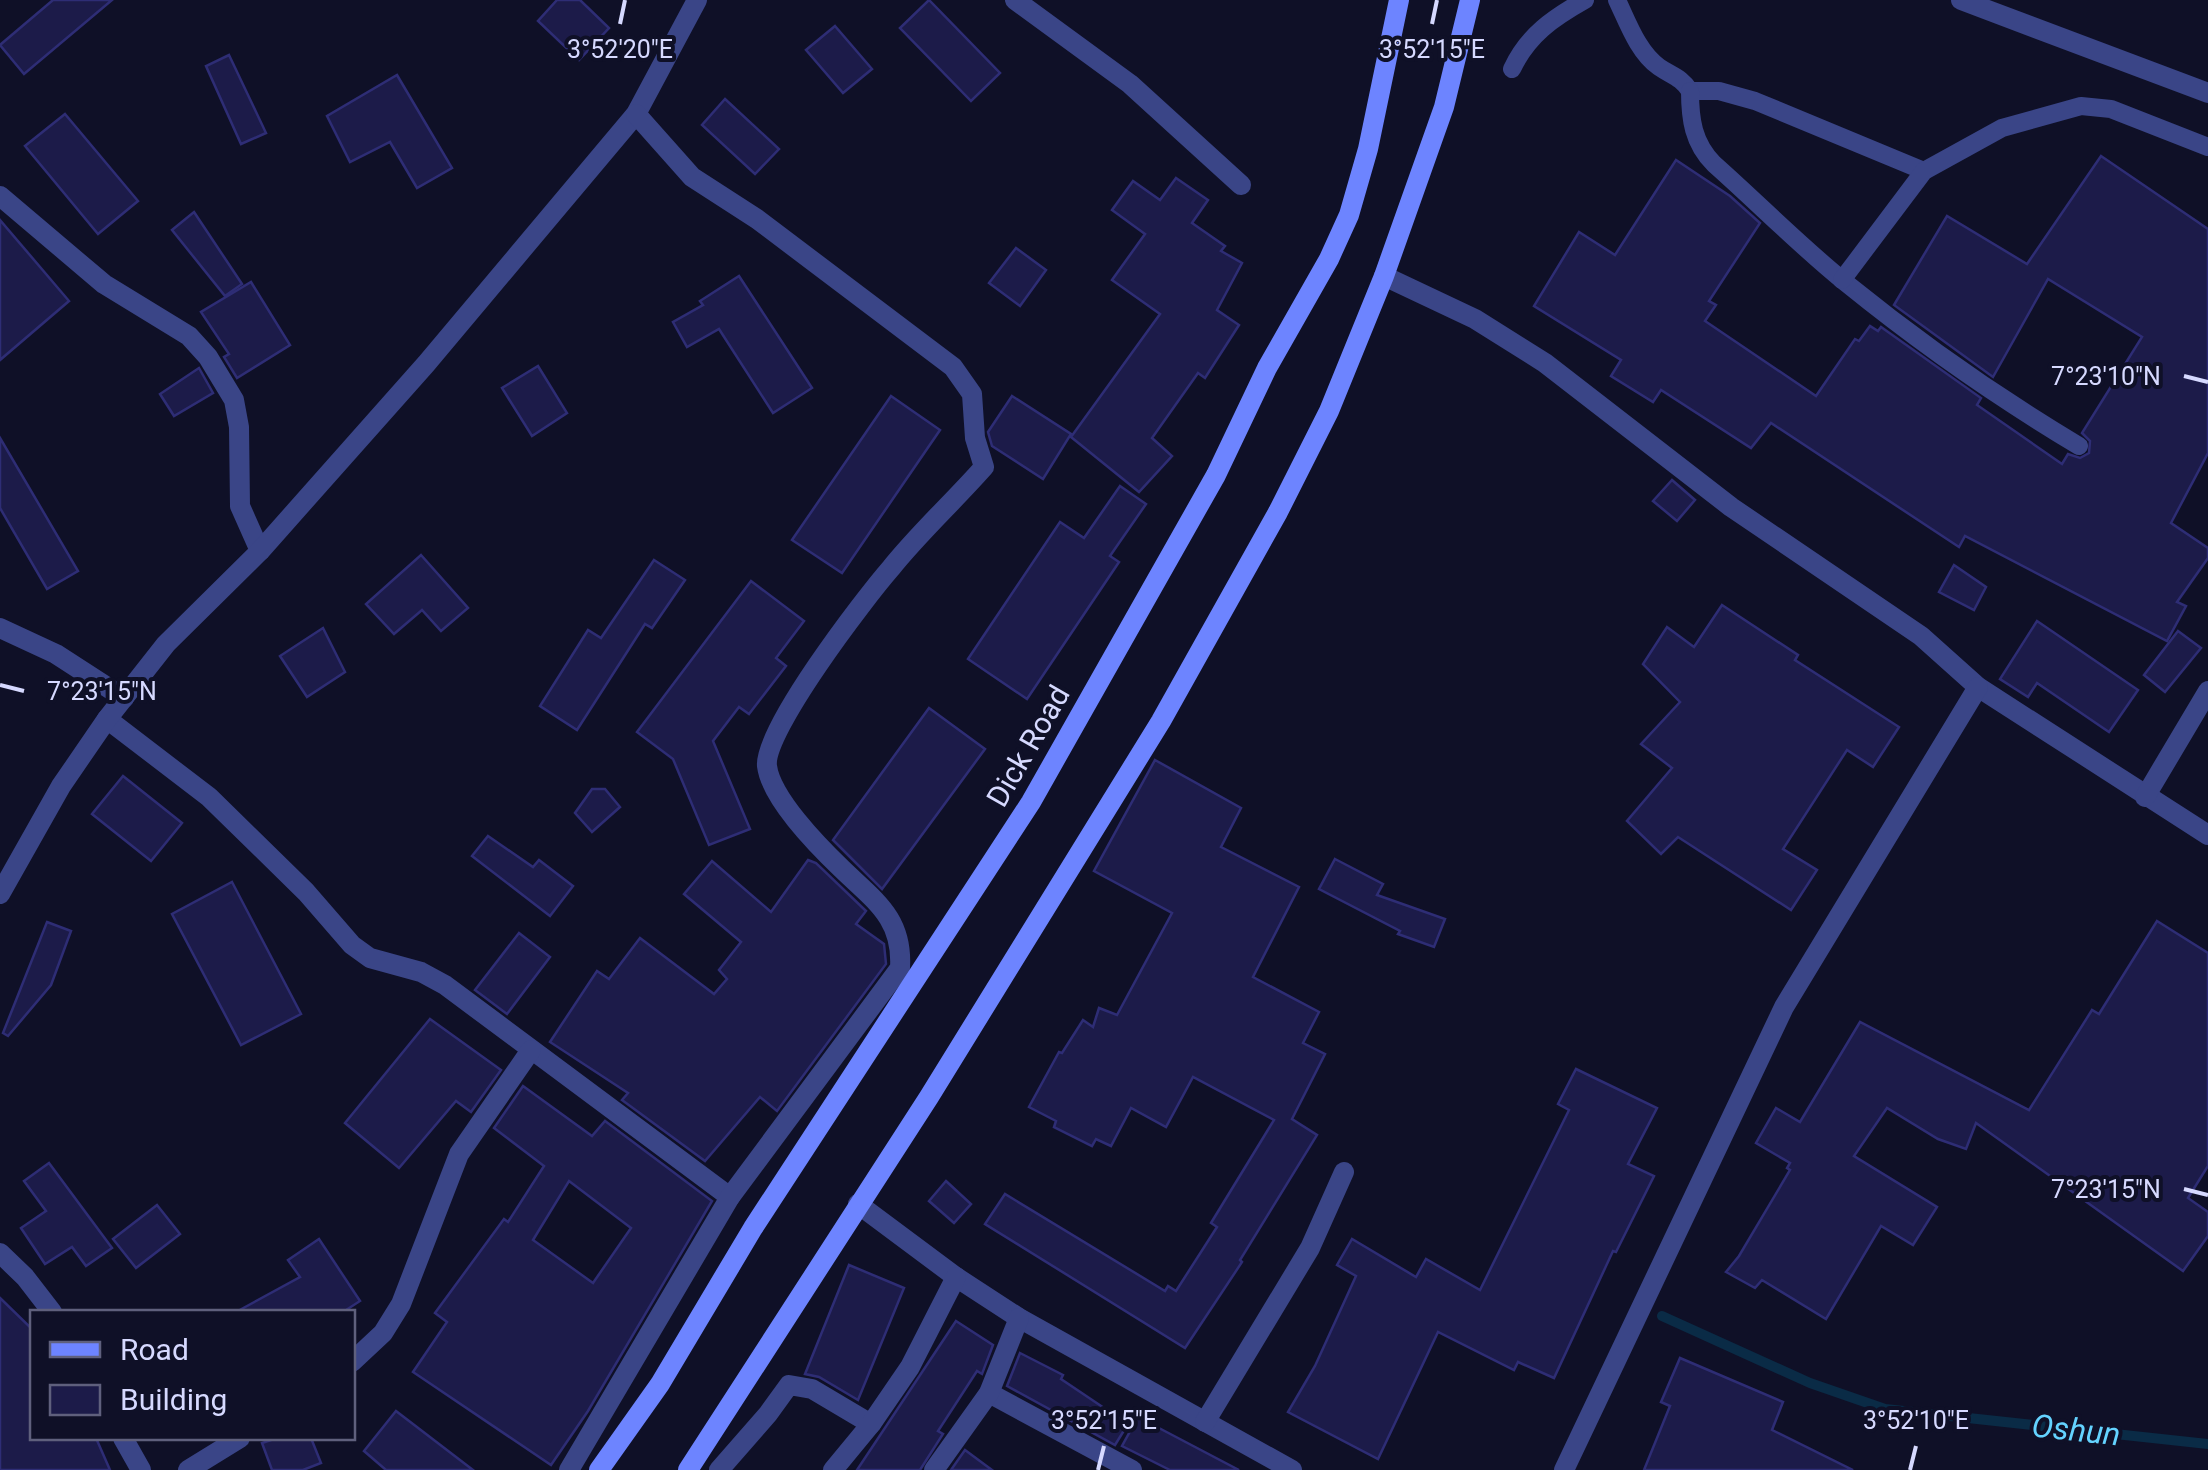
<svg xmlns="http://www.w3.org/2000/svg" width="2208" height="1470" font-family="Roboto,sans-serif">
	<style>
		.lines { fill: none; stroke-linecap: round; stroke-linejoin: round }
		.stream { stroke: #0a2b46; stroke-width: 10 }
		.building { fill: #1c1b49; stroke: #2e2d75; stroke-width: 2.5; fill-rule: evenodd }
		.lane { stroke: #3a4587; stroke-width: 18 }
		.street { stroke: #3a4587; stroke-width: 20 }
		.secondary { stroke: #6d84ff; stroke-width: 20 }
		.ticks { fill: none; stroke: #d6d9ff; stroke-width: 4 }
		.labels { text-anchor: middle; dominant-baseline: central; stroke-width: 8; stroke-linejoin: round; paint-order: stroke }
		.street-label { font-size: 30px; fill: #d6d9ff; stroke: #0f1027 }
		.water-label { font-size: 32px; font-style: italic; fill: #64d3ff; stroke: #0f1027 }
		.ticks-label { font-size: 25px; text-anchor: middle; fill: #d6d9ff; stroke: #0f1027; stroke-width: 8; stroke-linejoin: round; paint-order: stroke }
	</style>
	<rect width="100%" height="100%" fill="#0f1027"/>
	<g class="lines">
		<!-- stream -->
		<path class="stream" d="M1662,1316l148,67 75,26 323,35"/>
	</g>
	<!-- building -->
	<g class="building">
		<path d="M53,0h59l-88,74 -24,-29z"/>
		<path d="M557,0h23l29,28 -30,32 -41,-39z"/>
		<path d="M929,0l71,73 -29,28 -71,-73z"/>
		<path d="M835,26l37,43 -29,24 -37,-43z"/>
		<path d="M229,55l37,78 -25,11 -35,-78z"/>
		<path d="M397,75l55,93 -35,20 -27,-46 -40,20 -23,-46z"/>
		<path d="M725,99l54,50 -24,25 -53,-49z"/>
		<path d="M65,114l73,87 -40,33 -73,-88z"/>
		<path d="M2101,156l107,73v224l-37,70 37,25v10l-31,44 9,4 -19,35 -202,-105 -6,11 -188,-124 -20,25 -90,-58 -8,12 -42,-26 10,-16 -87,-54 45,-74 36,23 61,-95 54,36 30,27 -51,78 7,4 -11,16 111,75 39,-57 4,2 11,-15 8,5 3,-4 100,71 -4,7 85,59 6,-10 12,4 9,-5 1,-12 -8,-8 60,-96 -94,-58 -55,98 -99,-72 53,-89 80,48z"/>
		<path d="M1176,178l32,22 -16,23 33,23 -4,5 21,12 -25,47 22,15 -34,53 -7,-5 -46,65 20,18 -33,36 -68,-55 89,-123 -48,-34 33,-46 -33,-24 21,-29 27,19z"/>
		<path d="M194,212l48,72 -17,12 -53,-66z"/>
		<path d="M0,220l69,81 -69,59z"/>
		<path d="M1016,248l30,22 -26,36 -31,-23z"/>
		<path d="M739,276l73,112 -39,25 -54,-84 -32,18 -14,-25 30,-17 -3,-4z"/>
		<path d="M251,282l39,63 -53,33 -13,-21 5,-3 -28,-42z"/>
		<path d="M538,366l29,47 -35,23 -30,-48z"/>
		<path d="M199,368l14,25 -39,23 -14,-22z"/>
		<path d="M891,396l49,34 -98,143 -50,-33z"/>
		<path d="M1012,396l59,38 -28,45 -51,-33 -4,-14z"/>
		<path d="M0,438l78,133 -31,18 -47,-81z"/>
		<path d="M1672,480l23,20 -18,21 -24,-20z"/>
		<path d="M1120,486l26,18 -36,52 9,6 -92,137 -59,-40 92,-137 24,16z"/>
		<path d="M421,555l47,53 -27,23 -19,-21 -28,24 -28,-30z"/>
		<path d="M654,560l31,20 -33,48 -7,-4 -68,106 -37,-24 48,-76 13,8z"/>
		<path d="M1954,565l32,22 -12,23 -35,-18z"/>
		<path d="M751,581l53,40 -28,37 10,8 -37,48 -10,-7 -26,34 37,88 -41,16 -36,-86 -36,-27z"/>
		<path d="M1722,605l76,50 -3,5 104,67 -26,40 -26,-17 -64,99 34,21 -26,40 -113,-73 -17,17 -34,-33 45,-53 -31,-24 39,-42 -37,-38 24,-37 27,20z"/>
		<path d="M2037,621l101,69 -29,42 -72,-49 -9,14 -28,-18z"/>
		<path d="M323,628l22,44 -38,25 -27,-41z"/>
		<path d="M2178,631l23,17 -36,44 -21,-17z"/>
		<path d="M929,708l56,41 -103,140 -49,-49z"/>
		<path d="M1155,760l86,48 -20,39 78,40 -46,90 66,35 -16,31 22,11 -33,65 25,16 -77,125 2,2 -57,86 -200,-124 20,-30 160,97 3,-5 8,5 41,-64 -6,-4 63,-103 -81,-43 -27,50 -35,-19 -20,38 -15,-7 -4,7 -38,-19 2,-6 -27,-14 30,-55 3,1 21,-33 10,7 6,-19 18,7 55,-102 -78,-42z"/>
		<path d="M123,776l59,47 -31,38 -59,-47z"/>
		<path d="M592,789h13l15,18 -28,25 -17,-19z"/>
		<path d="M488,836l45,31 6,-7 34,26 -23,30 -78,-60z"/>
		<path d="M1335,859l48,25 -6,11 68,24 -11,28 -36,-13 2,-3 -81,-42z"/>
		<path d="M808,860l8,3 50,48 -10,13 28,20 2,20 -109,147 -17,-14 -55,64 -83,-61 6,-7 -78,-51 47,-71 12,8 31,-41 74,56 13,-15 -8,-9 22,-28 -57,-48 28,-33 59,51z"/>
		<path d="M232,882l69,132 -60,31 -69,-131z"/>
		<path d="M2157,921l51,32v213l-20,32 20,14v24l-25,35 -207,-148 -10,26 -28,-10 -51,-31 -33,48 83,51 -24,38 -32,-19 -55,93 -64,-39 -7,8 -29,-16 13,-16 51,-86 -3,-2 3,-5 -34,-20 20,-35 24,14 60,-100 169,88 63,-100 7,4z"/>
		<path d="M47,922l24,9 -20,54 -43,51 -5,-3z"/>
		<path d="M519,933l31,24 -43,57 -32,-24z"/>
		<path d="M430,1019l71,51 -30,42 -15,-11 -57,67 -54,-45z"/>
		<path d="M1576,1069l81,39 -29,56 26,12 -38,76 -3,-1 -59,127 -36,-16 -4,8 -76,-38 -60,127 -90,-47 27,-46 41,-90 -19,-11 15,-26 64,38 10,-18 54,31 89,-180 -11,-6z"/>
		<path d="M523,1086l69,50 13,-15 107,80 -124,210 -37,54 -138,-93 34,-50 -12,-9 69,-94 4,3 36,-56 -50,-38zM569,1181l62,47 -38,55 -60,-43z"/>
		<path d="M49,1163l63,85 -26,18 -14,-19 -27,17 -24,-36 25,-17 -22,-30z"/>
		<path d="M946,1181l25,23 -17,19 -25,-22z"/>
		<path d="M157,1205l23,29 -44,34 -23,-29z"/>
		<path d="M319,1239l41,62 -17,11h-107l64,-35 -12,-17z"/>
		<path d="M849,1265l55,23 -46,112 -39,-23 -14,-3z"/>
		<path d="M0,1298l32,31v109h64l14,32h-110z"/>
		<path d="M956,1321l37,24 -11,29 -5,-3 -39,60 5,3 -23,36h-63z"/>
		<path d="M1020,1353l43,22 -2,4 67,45 -13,21 -108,-59z"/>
		<path d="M1680,1358l103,44 -11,28 81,40h-209l26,-64 -9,-4z"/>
		<path d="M396,1411l77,59h-87l-22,-19z"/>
		<path d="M1138,1417l101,53h-69l-48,-24z"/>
		<path d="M277,1438h34l10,25 -18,7h-31l-10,-27z"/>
		<path d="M965,1450l27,20h-41z"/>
	</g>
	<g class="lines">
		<!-- lane -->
		<g class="lane">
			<path d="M1617,0c11,23 21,52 42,67 13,9 22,10 31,24h29l36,10 169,70"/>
			<path d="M1512,69c16,-34 41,-51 73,-69"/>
			<path d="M1690,91c0,28 3,52 24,73 44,39 86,82 132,119 74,60 151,114 233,163"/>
			<path d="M1842,280l82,-109 78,-43 79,-22 30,3 97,38"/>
		</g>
		<!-- street -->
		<g class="street">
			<path d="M1015,0l115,84 111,101"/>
			<path d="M1961,0l247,93"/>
			<path d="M0,196l104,88 85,52 19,21 26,43 5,27 1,79 20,45"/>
			<path d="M1384,276l91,43 70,44 186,144 190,129 57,51 230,148"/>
			<path d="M0,628l56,26 68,44"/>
			<path d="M107,719l102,78 97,95 46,53 18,13 51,14 24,13 285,212"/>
			<path d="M2145,797l63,-106"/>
			<path d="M0,894l61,-108 46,-67 59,-75 94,-93 166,-187 210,-250 61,-114"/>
			<path d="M858,1204l98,73 63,41 273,152"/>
			<path d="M0,1253l25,24 27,35"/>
			<path d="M352,1362l31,-29 18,-29 58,-150 72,-104"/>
			<path d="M989,1393l143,77"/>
			<path d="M1205,1422l105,-174 34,-76"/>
			<path d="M123,1438l18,32"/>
			<path d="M188,1470l52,-32"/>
			<path d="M569,1470l161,-273 170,-229c3,-50 -25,-67 -58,-99 -24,-23 -71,-71 -75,-103 -4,-35 97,-167 124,-198 28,-35 63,-67 93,-101l-9,-29 -3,-44 -19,-27 -196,-148 -65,-42 -56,-63"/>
			<path d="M719,1470l49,-56 21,-29 23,4 59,35"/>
			<path d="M833,1470l38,-46 39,-57 46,-90"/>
			<path d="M934,1470l55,-77 30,-75"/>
			<path d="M1564,1470l220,-463 194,-320"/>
		</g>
		<!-- secondary -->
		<g class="secondary">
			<path d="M599,1470l61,-86 93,-156 278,-426 185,-327 51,-107 62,-109 20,-44 19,-66 31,-149"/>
			<path d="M688,1470l241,-373 232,-376 117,-209 51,-101 55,-135 60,-169 26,-107"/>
		</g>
	</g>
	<!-- ticks -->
	<path class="ticks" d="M620,24l5,-24M1432,24l5,-24M2184,376l24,6M0,685l24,6M2184,1189l24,6M1098,1470l6,-24M1910,1470l6,-24"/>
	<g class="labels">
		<!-- street labels -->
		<g class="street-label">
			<text transform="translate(1028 746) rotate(-60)">Dick Road</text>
		</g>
		<!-- water labels -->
		<g class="water-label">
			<text transform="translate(2076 1430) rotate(6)">Oshun</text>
		</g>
	</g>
	<g class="ticks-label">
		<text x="620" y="58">3°52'20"E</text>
		<text x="1432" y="58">3°52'15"E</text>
		<text x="2106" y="385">7°23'10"N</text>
		<text x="102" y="700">7°23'15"N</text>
		<text x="2106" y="1198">7°23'15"N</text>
		<text x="1104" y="1429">3°52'15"E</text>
		<text x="1916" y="1429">3°52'10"E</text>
	</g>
	<!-- legend -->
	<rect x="30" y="1310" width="325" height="130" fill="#0f1027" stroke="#5f607d" stroke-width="2.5"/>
	<rect x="50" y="1342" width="50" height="15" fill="#6d84ff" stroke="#5f607d" stroke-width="2.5"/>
	<text x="120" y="1360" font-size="30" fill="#d6d9ff">Road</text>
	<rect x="50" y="1385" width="50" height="30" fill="#1c1b49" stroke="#5f607d" stroke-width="2.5"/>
	<text x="120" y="1410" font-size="30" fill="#d6d9ff">Building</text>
</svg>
